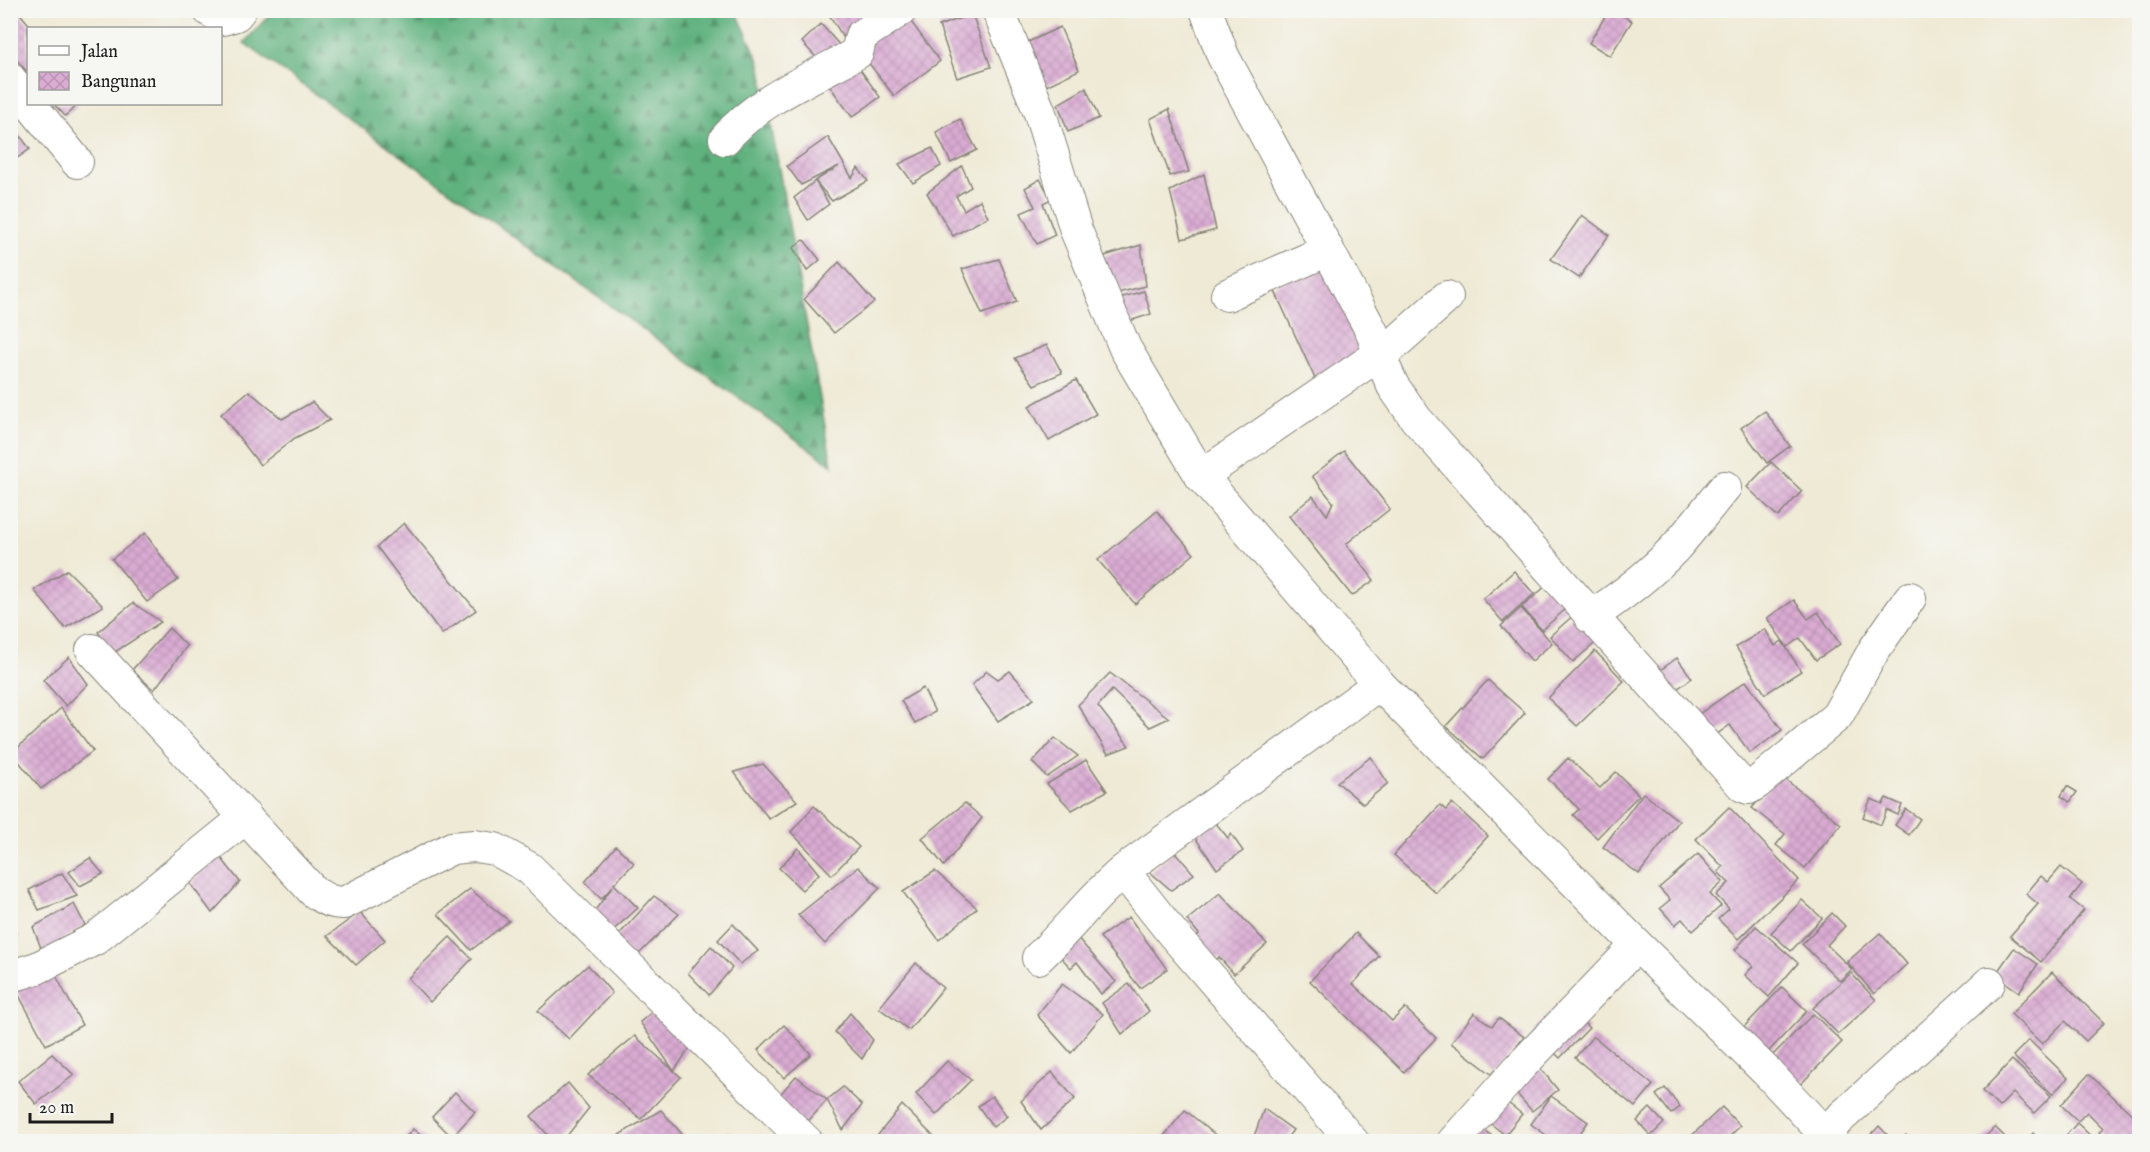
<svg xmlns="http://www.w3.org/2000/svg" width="2150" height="1152" font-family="'IM FELL English',serif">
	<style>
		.forest { fill: url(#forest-firs); stroke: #3d664d; stroke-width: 1.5 }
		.building { fill: url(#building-cross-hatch) }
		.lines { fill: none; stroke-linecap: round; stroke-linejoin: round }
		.street-casing { stroke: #868378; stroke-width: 34 }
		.street { stroke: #fff; stroke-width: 32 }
	</style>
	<defs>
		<pattern id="forest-firs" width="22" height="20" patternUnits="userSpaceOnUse" patternTransform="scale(1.5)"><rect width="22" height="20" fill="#5eb17e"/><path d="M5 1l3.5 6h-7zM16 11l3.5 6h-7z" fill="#4d8f66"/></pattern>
		<pattern id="building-cross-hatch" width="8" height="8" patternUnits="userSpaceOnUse" patternTransform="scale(1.5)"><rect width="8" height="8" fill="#daabd3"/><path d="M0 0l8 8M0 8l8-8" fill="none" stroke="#ba93b5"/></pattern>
	</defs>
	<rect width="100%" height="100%" fill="#f6f6f2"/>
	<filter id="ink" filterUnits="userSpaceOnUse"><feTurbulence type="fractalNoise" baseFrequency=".0167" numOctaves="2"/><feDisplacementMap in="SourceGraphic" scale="12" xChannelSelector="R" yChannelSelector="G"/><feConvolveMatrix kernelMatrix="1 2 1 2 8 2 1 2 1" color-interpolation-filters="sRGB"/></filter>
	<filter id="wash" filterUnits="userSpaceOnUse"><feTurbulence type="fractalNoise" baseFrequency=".008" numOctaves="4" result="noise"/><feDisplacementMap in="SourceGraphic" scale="24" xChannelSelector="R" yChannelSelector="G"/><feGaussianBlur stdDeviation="1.35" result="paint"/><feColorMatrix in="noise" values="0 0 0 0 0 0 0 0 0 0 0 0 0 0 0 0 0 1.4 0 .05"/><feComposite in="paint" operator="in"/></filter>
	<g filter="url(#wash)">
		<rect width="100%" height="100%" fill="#efead5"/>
		<!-- forest -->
		<path class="forest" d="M273,11h463l24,52 72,402 -588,-422z"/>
		<g id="blocks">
			<!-- building -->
			<g class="building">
				<path d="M10,10h7l15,18h-4v45l-18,-21z"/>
				<path d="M826,10h38l9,13 -26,20z"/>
				<path d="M1609,10h5l18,11 -22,35 -21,-13z"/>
				<path d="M972,14l19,53 -34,11 -18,-52z"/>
				<path d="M906,15l34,46 -46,35 -36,-47z"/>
				<path d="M821,24l21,24 -19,17 -21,-23z"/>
				<path d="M1060,27l19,43 -35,17 -18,-44z"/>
				<path d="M854,61l26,36 -28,20 -26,-36z"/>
				<path d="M1086,88l13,30 -31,14 -10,-28z"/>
				<path d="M54,104h25l-14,12z"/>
				<path d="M1169,109l20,63 -19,4 -20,-57z"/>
				<path d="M960,119l17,31 -26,13 -15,-31z"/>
				<path d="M10,122l20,27 -20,14z"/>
				<path d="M828,137l24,41 6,-10 10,13 -36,20 -17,-20 24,-15 -38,19 -14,-19z"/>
				<path d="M932,148l9,18 -28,17 -14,-19z"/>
				<path d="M962,166l9,21 -15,9 8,14 16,-10 8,17 -35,19 -26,-43z"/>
				<path d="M1204,174l12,56 -34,9 -12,-48z"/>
				<path d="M1040,179l11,20 -8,4 12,32 -18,9 -16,-31 14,-6 -10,-19z"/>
				<path d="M815,181l14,23 -21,16 -14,-22z"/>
				<path d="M1582,215l27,20 -30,43 -28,-19z"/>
				<path d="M804,240l16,20 -13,11 -14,-23z"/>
				<path d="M1141,245l5,41 -37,9 -8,-38z"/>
				<path d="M999,259l18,43 -35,12 -20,-45z"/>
				<path d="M1326,261l46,93 -55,29 -44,-96z"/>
				<path d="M839,262l35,40 -40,31 -30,-34z"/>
				<path d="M1144,291l7,23 -31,10 -8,-24z"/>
				<path d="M1047,345l15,28 -28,12 -19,-27z"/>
				<path d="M1076,380l20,34 -47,27 -20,-35z"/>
				<path d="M249,391l33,28 30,-17 18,18 -35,18 -35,27 -39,-51z"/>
				<path d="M1765,411l25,35 -23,17 -26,-35z"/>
				<path d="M1344,451l46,58 -44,35 28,36 -22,16 -63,-80 24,-20 14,19 6,-13 -21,-26z"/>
				<path d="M1771,462l31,29 -24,26 -31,-30z"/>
				<path d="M1157,511l37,43 -59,50 -37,-44z"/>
				<path d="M404,523l72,87 -34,24 -65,-87z"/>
				<path d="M145,533l33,47 -31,22 -35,-43z"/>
				<path d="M67,570l36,36 -38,22 -31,-38z"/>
				<path d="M1514,571l20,23 -31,28 -20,-23z"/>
				<path d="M1547,585l21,22 -26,23 -20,-23z"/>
				<path d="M1794,600l14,19 10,-7 22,32 -24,16 -16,-22 -13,9 -20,-29z"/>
				<path d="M133,603l28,19 -49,32 -14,-22z"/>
				<path d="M1521,608l31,35 -20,18 -31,-35z"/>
				<path d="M1576,613l24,26 -27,23 -23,-26z"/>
				<path d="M169,628l18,18 -33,44 -22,-20z"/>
				<path d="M1765,629l10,17 7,-5 19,30 -36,23 -29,-47z"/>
				<path d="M1595,651l29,30 -47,45 -29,-28z"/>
				<path d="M69,657l19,27 -22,22 -23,-26z"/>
				<path d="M1677,658l15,20 -25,18 -15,-20z"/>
				<path d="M987,671l11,8 12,-8 24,28 -36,22 -26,-36z"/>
				<path d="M1110,673l59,45 -19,9 -38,-37 -14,16 31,40 -21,8 -30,-49z"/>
				<path d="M1488,680l37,33 -42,46 -37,-33z"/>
				<path d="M1746,681l36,49 -32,23 -20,-28 -23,16 -15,-22z"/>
				<path d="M923,688l12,24 -20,11 -14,-22z"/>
				<path d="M61,708l32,43 -52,38 -29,-36z"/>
				<path d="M1055,738l23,18 -31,21 -15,-15z"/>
				<path d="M1371,757l17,26 -25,21 -26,-22z"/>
				<path d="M1568,758l32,30 16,-16 23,23 -42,43 -24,-23 6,-6 -31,-30z"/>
				<path d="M1086,760l21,31 -35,19 -25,-26z"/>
				<path d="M763,764l34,37 -28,18 -35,-47z"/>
				<path d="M1780,775l61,49 -36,44 -29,-23 9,-11 -33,-26z"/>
				<path d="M2067,786l10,6 -7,10 -9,-6z"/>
				<path d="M1643,793l36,28 -40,53 -36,-27z"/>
				<path d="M1886,798l16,7 -4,10 -11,-5 -6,15 -18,-8 8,-18 12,5z"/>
				<path d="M965,803l17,15 -38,48 -22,-28z"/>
				<path d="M1452,803l36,33 -52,57 -42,-38 46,-50 6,5z"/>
				<path d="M814,806l45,41 -27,28 -41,-43z"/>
				<path d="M1729,807l70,73 -61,59 -20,-20 11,-10 -13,-14 13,-12 -11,-11 5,-5 -27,-28z"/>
				<path d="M1906,809l14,10 -11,16 -14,-10z"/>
				<path d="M1214,821l14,17 3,-4 12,17 -26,18 -23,-33z"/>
				<path d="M616,846l18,17 -20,21 24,24 -28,25 -20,-16 23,-31 -12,13 -16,-17z"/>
				<path d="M798,848l21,26 -17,16 -23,-22z"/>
				<path d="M1174,851l20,23 -23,16 -21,-18z"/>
				<path d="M1698,854l25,28 -13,12 11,12 -28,25 -11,-12 -7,6 -15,-17 10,-8 -11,-12z"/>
				<path d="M219,855l21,27 -28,31 -22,-30z"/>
				<path d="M90,858l13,16 -23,12 -11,-14z"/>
				<path d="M858,867l22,21 -55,56 -27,-29z"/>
				<path d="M2061,867l21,17 -12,15 14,11 -43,52 -31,-26 28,-32 -12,-10 15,-18 7,6z"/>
				<path d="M935,871l42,37 -38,32 -36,-48z"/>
				<path d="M62,873l15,23 -38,14 -10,-20z"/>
				<path d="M470,889l39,32 -38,29 -33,-36z"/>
				<path d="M1220,893l47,51 -33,30 -15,-17 -3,4 -21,-22 4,-5 -12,-14z"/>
				<path d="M654,896l25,18 -45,45 -19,-20z"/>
				<path d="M1802,900l20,18 -31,33 -20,-18z"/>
				<path d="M74,904l11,21 -42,28 -10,-26z"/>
				<path d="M360,912l25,28 -29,25 -29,-29z"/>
				<path d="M10,913l6,20 -6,1z"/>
				<path d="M1832,913l13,13 -18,19 25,24 -12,12 -38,-37z"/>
				<path d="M1129,917l38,52 -27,19 -40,-51z"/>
				<path d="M733,924l25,27 -18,13 -22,-24z"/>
				<path d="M1756,926l42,37 -29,34 -24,-22 8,-9 -18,-16z"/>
				<path d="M1356,933l23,23 -26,28 39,37 13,-13 31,30 -32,34 -94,-91z"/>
				<path d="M1880,933l27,31 -33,30 -27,-32z"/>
				<path d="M1076,936l40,46 -15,12 -24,-32 -6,6 -14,-15z"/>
				<path d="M450,937l22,22 -42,43 -22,-24z"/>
				<path d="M711,946l21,22 -23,27 -21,-22z"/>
				<path d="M2014,948l24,16 -19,28 -24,-17z"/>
				<path d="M916,963l27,25 -34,42 -30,-22z"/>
				<path d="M588,965l24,28 -43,46 -31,-28z"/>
				<path d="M53,970l29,55 -36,20 -30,-55z"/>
				<path d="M2052,972l52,51 -18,18 -21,-20 -23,23 -31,-30z"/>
				<path d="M1851,973l25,27 -38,34 -25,-26z"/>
				<path d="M1062,984l41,30 -32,39 -34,-38z"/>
				<path d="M1129,984l20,27 -27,23 -20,-31z"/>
				<path d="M1782,987l25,24 -40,42 -25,-24z"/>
				<path d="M665,1002l28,41 -19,28 7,6 -40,42 -53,-44 47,-39 39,35 -34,-49z"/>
				<path d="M1561,1002l28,26 -29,30 -27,-26z"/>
				<path d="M850,1013l23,27 -11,19 -27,-27z"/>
				<path d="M1474,1013l18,13 7,-8 25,19 -30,39 -43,-33z"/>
				<path d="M1813,1014l29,28 -44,45 -29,-28z"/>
				<path d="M784,1025l27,29 -27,24 -26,-28z"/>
				<path d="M1593,1036l60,49 -18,22 -60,-49z"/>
				<path d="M2029,1040l39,38 -16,16 -39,-38z"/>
				<path d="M52,1054l22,21 -38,29 -18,-23z"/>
				<path d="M2012,1060l39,36 -17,17 -21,-20 -14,14 -17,-16z"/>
				<path d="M947,1061l24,19 -35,35 -20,-21z"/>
				<path d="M1536,1063l22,27 -26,21 -23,-26z"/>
				<path d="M1052,1072l23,27 -34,31 -20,-29z"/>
				<path d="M2089,1074l51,48v8l-11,12h-21l-9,-10 4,-4 -16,-16 -9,9 -17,-16z"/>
				<path d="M796,1076l31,24 -23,26 -27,-28z"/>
				<path d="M568,1083l21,25 -27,34h-8l-23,-26z"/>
				<path d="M843,1087l19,18 -19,25 -16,-30z"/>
				<path d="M1665,1088l15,19 -9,7 -15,-19z"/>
				<path d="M455,1092l20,20 -23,25 -20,-20z"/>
				<path d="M992,1096l15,20 -14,11 -15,-21z"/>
				<path d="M1551,1096l37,26 -14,20h-22l1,-2 -22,-16z"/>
				<path d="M1503,1099l19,15 -17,21 -19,-15z"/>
				<path d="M902,1105l32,32 -5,5h-44l-7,-7z"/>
				<path d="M1722,1107l18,19 -16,16h-39z"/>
				<path d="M1650,1108l14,15 -13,13 -14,-15z"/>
				<path d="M1264,1109l29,21 -9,12h-29l-2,-3z"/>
				<path d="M661,1110l28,32h-66l-4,-7z"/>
				<path d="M1185,1110l39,32h-37l-2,-3 -2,3h-24z"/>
				<path d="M2077,1123l20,19h-37z"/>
				<path d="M1879,1126l15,16h-30z"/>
				<path d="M1480,1127l20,15h-31z"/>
				<path d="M1995,1127l15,15h-30z"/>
				<path d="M413,1129l16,13h-28z"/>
				<path d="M2033,1133l9,9h-17z"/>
				<path d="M729,1135l7,7h-11z"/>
				<path d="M1906,1135l6,7h-13z"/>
			</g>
		</g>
	</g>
	<g filter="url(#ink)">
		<use href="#blocks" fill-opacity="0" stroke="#868378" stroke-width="1.5"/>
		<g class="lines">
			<defs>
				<g id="street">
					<path d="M209,10l14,9 13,-4 4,-5"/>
					<path d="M998,10l42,103 36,117 49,118 76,128 178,208 258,261 130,127 65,70"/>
					<path d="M10,79l18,23"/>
					<path d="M30,104l47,58"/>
					<path d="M725,139c31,-38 89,-62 132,-86l4,-17 40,-26"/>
					<path d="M1227,295l101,-45"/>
					<path d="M1447,297l-67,60 13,29 23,33 327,367 6,2 8,-5 80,-67 37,-66 36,-52"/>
					<path d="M1201,476l167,-114 12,-5 -8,-25 -149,-276 -17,-46"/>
					<path d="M1590,617c31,-20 59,-42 84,-68 18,-20 34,-42 51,-62"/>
					<path d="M92,650l221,241c11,8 18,12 31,12l108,-55 22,-2 21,3 34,19 278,274"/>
					<path d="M1123,871l50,63 180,208"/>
					<path d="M1038,958c30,-28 54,-61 85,-87l256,-187"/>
					<path d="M10,971l8,3 19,-6 58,-29 151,-122"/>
					<path d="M1825,1132l164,-149"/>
					<path d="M1453,1142l67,-75 117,-122"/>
				</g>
			</defs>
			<!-- street casing -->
			<use href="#street" class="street-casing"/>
			<!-- street -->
			<use href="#street" class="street"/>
		</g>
	</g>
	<!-- margin -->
	<rect width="2150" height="1152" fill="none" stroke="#f6f6f2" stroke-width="36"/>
	<!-- legend -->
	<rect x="27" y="27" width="195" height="78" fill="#f6f6f2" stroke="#9f9f9c" stroke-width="1.5"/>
	<rect x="39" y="46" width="30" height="9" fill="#ffffff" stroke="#9f9f9c" stroke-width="1.5"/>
	<text x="81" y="57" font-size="18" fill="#1c1c1c">Jalan</text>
	<rect x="39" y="72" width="30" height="18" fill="url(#building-cross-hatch)" stroke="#9f9f9c" stroke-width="1.5"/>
	<text x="81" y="87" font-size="18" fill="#1c1c1c">Bangunan</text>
	<!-- scale -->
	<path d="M30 1113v9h82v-9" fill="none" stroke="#1c1c1c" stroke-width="3"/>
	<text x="39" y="1113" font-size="18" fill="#1c1c1c" stroke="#f6f6f2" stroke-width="4.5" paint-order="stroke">20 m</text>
</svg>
